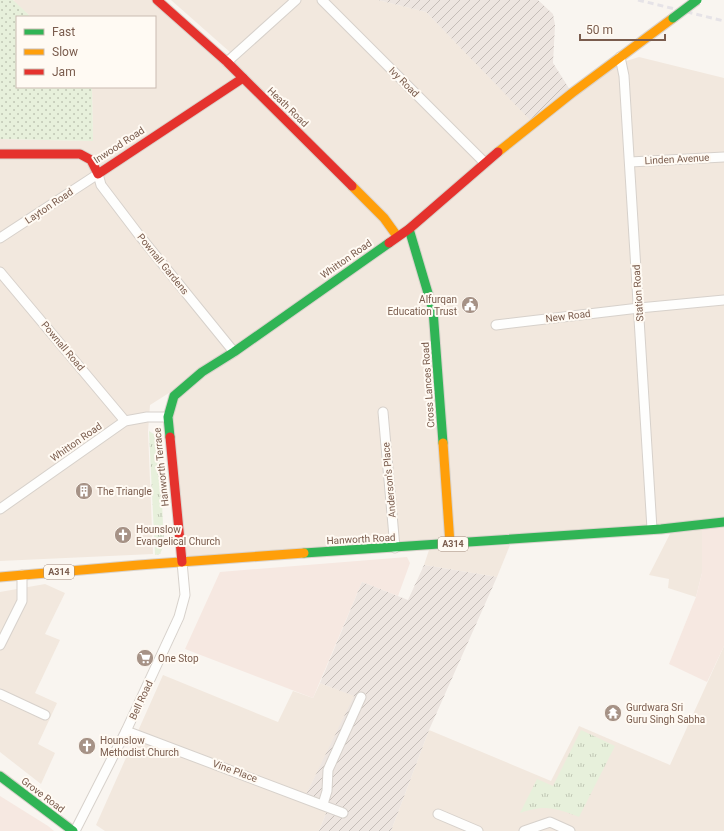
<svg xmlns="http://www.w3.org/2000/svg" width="724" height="831" font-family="Roboto,sans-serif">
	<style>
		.residential { fill: #f2e8de }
		.commercial { fill: #f6e8e1 }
		.industrial { fill: url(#industrial-furrows) }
		.grass { fill: url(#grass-tufts) }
		.garden { fill: url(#garden-dots) }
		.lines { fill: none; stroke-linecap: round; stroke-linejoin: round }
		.street-casing { stroke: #d7d1cb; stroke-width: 11 }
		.fast-casing { stroke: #d9d2cb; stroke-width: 11 }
		.slow-casing { stroke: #d9d2cb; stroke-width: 11 }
		.jam-casing { stroke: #d9d2cb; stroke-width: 11 }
		.street { stroke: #fefefd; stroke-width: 9 }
		.fast { stroke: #30b455; stroke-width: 9 }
		.slow { stroke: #ff9f0a; stroke-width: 9 }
		.jam { stroke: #e5322d; stroke-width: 9 }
		.rail { stroke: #e6e3e7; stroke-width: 3; stroke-dasharray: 6 4; stroke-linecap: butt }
		.fast-bridge-casing { stroke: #d9d2cb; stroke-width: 11; stroke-linecap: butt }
		.fast-bridge { stroke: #30b455; stroke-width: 9 }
		.labels { text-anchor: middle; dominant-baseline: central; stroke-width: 4; stroke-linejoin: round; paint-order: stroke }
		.shield { fill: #fffaf3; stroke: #a28b7f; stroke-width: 1 }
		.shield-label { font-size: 9px; font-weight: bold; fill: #7a5c4d }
		.street-label { font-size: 10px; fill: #7a5c4d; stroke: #fffaf3 }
		.poi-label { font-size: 10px; fill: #7a5c4d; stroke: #fffaf3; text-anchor: start }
	</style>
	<defs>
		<pattern id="industrial-furrows" width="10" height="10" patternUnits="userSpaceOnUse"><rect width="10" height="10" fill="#ede5e0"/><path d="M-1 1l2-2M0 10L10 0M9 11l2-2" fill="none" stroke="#c5bdb8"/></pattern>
		<pattern id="grass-tufts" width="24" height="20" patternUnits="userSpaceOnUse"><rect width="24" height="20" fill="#e7f0db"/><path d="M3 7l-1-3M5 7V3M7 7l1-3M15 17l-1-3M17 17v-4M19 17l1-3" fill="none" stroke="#c0c6b4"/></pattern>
		<pattern id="garden-dots" width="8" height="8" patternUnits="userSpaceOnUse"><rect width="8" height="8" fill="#e7f0db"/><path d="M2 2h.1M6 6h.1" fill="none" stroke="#c0c6b4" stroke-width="1.8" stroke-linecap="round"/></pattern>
	</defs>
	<rect width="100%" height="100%" fill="#f9f5f0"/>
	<!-- residential -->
	<g class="residential">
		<path d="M15,0h142l70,62 69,-62h82l48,12 108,111 73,-56 32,-10 85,21v445l-22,5v45l-6,24 -28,-9 1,-9 -20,-4 24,-47 -491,34 -14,-145 6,-21 25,-22 -49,31 -2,27 5,122 -153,7v-422l93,2 -1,-54h63v-70h-124l-18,-16z"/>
		<path d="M171,0h119l-59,53z"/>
		<path d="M510,545l-13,32 -73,-12 5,-15z"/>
		<path d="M45,584l20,9 -20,41 15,6 -25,53 22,10 -19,41 17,9 -14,31 -41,-32v-160z"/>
		<path d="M724,646v185h-333l38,-101 122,51 28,-55 91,39z"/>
		<path d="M163,675l115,47 15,-31 20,7 7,-15 35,13 -52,105 24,10 -8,20h-214l-9,-6z"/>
	</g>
	<!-- commercial -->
	<g class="commercial">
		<path d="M724,523v123l-17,36 -38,-18 27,-67 6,-24v-46z"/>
		<path d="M407,557l3,6 -12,33 -36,-14 -49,116 -128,-49 35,-77z"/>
		<path d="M0,796l48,30 6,5h-54z"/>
	</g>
	<!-- industrial -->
	<g class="industrial">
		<path d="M378,0h160l15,14 2,11 -2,38 19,30 -38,31 -108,-112z"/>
		<path d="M424,565l73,12 -68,153 -38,101h-72l8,-20 -24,-10 51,-105 -34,-13 42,-101 46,18z"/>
	</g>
	<!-- grass -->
	<g class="grass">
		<path d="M149,431l8,5 2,4 5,105 -4,9 -5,1z"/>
		<path d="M581,730l34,16 -36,71c-23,-9 -34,-13 -59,-4l17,-34 16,7z"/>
	</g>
	<!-- garden -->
	<path class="garden" d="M0,0h13l18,17h-14v70h75l1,54 -93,-2z"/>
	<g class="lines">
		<defs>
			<g id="street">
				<path d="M322,0l163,163"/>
				<path d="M620,57l4,19 28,453"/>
				<path d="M227,62l69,-62"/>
				<path d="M630,162l94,-5"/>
				<path d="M0,238l98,-64 3,11 38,50 95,117"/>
				<path d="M0,272l125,149"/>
				<path d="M496,325l143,-17 85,-8"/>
				<path d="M383,412l12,136"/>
				<path d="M0,509l125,-88 22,-4h21"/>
				<path d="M0,645l22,-44v-26"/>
				<path d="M0,694l45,21"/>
				<path d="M126,731l217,82"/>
				<path d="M323,804l4,-13 1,-21 33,-73"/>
				<path d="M438,814l40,17"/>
				<path d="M75,831l51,-100 53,-114 6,-22 -3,-33"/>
				<path d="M524,831l26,-9 20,9"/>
			</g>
			<g id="fast">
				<path d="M409,229l24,81 10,133"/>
				<path d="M170,437l-2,-20 6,-21 28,-24 32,-20 155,-109"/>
				<path d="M304,553l357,-24 63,-7"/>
				<path d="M0,776l73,55"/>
			</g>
			<g id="slow">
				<path d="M498,152l74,-59 101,-75"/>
				<path d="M352,186l32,32 13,18"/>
				<path d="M443,443l7,101"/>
				<path d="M0,577l139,-12 165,-12"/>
			</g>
			<g id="jam">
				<path d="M157,0l70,62 125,124"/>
				<path d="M0,154h80l11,6 7,14 145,-96"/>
				<path d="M389,243l20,-14 89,-77"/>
				<path d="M170,437l12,125"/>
			</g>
		</defs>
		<!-- street casing -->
		<use href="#street" class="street-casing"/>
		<!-- fast casing -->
		<use href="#fast" class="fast-casing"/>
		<!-- slow casing -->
		<use href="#slow" class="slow-casing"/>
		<!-- jam casing -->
		<use href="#jam" class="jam-casing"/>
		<!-- street -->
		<use href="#street" class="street"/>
		<!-- fast -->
		<use href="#fast" class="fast"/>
		<!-- slow -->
		<use href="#slow" class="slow"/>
		<!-- jam -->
		<use href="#jam" class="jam"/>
		<!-- rail -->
		<path class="rail" d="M638,0l86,21"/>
		<defs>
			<path id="fast-bridge" d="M673,18l24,-18"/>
		</defs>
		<!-- fast-bridge casing -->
		<use href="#fast-bridge" class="fast-bridge-casing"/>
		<!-- fast-bridge -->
		<use href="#fast-bridge" class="fast-bridge"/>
	</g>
	<!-- icons -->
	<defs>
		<symbol id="civic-disc" viewBox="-11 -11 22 22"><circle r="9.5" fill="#a69286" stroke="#fffaf3"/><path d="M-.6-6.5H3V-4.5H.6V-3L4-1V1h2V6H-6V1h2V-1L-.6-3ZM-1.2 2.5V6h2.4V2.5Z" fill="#fff"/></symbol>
		<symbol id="building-disc" viewBox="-11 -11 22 22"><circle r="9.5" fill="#a69286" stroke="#fffaf3"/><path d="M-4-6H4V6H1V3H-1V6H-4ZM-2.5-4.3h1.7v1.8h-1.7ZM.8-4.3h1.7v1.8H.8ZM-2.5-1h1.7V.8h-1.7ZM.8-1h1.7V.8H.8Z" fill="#fff"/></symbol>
		<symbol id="church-disc" viewBox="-11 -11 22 22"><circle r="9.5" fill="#a69286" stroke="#fffaf3"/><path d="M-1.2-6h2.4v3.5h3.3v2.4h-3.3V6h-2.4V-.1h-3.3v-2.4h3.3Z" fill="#fff"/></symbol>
		<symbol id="supermarket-disc" viewBox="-11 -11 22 22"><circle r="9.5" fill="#a69286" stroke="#fffaf3"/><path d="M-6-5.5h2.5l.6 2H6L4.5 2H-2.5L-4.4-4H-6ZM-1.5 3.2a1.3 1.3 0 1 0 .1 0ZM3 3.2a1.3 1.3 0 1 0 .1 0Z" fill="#fff"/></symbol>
		<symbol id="temple-disc" viewBox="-11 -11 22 22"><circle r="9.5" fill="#a69286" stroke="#fffaf3"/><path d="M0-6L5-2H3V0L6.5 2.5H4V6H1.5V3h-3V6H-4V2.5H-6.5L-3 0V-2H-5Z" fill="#fff"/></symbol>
	</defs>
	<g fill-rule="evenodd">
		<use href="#civic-disc" x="460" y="295" width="20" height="20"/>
		<use href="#building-disc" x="74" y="481" width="20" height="20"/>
		<use href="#church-disc" x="113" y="525" width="20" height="20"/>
		<use href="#supermarket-disc" x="135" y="648" width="20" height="20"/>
		<use href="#temple-disc" x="603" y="703" width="20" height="20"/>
		<use href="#church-disc" x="77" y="736" width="20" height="20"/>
	</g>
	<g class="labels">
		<!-- shield labels -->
		<g class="shield">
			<rect x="438" y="537" width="30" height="14" rx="3"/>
			<rect x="44" y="565" width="30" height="14" rx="3"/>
		</g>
		<g class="shield-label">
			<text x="453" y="544">A314</text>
			<text x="59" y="572">A314</text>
		</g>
		<!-- street labels -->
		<g class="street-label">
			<text transform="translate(404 82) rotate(45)">Ivy Road</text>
			<text transform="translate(288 107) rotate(44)">Heath Road</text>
			<text transform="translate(119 145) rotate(-33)">Inwood Road</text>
			<text transform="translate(677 159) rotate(-3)">Linden Avenue</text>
			<text transform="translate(49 206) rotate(-34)">Layton Road</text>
			<text transform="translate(346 259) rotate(-35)">Whitton Road</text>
			<text transform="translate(163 264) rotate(51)">Pownall Gardens</text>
			<text transform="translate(638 293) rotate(-94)">Station Road</text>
			<text transform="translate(568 316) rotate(-7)">New Road</text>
			<text transform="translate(63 346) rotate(50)">Pownall Road</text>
			<text transform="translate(428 385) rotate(-94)">Cross Lances Road</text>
			<text transform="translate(76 442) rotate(-35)">Whitton Road</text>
			<text transform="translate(161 467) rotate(-96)">Hanworth Terrace</text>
			<text transform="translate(389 480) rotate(-95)">Anderson's Place</text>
			<text transform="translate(361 539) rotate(-3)">Hanworth Road</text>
			<text transform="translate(141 700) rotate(-65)">Bell Road</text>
			<text transform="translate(235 771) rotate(20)">Vine Place</text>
			<text transform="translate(43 795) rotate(37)">Grove Road</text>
		</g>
		<!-- poi labels -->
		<g class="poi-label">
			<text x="457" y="299" text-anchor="end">Alfurqan<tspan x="457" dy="12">Education Trust</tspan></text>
			<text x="97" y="491">The Triangle</text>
			<text x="136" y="529">Hounslow<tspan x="136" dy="12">Evangelical Church</tspan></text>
			<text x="158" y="658">One Stop</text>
			<text x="626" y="707">Gurdwara Sri<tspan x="626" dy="12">Guru Singh Sabha</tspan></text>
			<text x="100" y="740">Hounslow<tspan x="100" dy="12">Methodist Church</tspan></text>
		</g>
	</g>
	<!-- legend -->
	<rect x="16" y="16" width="140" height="72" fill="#fffaf3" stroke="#cabbb1"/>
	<rect x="24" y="29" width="20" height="6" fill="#30b455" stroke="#cabbb1"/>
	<text x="52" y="36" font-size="12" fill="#7a5c4d">Fast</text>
	<rect x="24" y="49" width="20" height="6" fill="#ff9f0a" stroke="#cabbb1"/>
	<text x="52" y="56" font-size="12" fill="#7a5c4d">Slow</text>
	<rect x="24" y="69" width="20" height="6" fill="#e5322d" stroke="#cabbb1"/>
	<text x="52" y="76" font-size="12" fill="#7a5c4d">Jam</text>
	<!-- scale -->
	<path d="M580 34v6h85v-6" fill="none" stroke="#7a5c4d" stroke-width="2"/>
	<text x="586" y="34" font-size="12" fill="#7a5c4d" stroke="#fffaf3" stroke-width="3" paint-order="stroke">50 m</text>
</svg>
